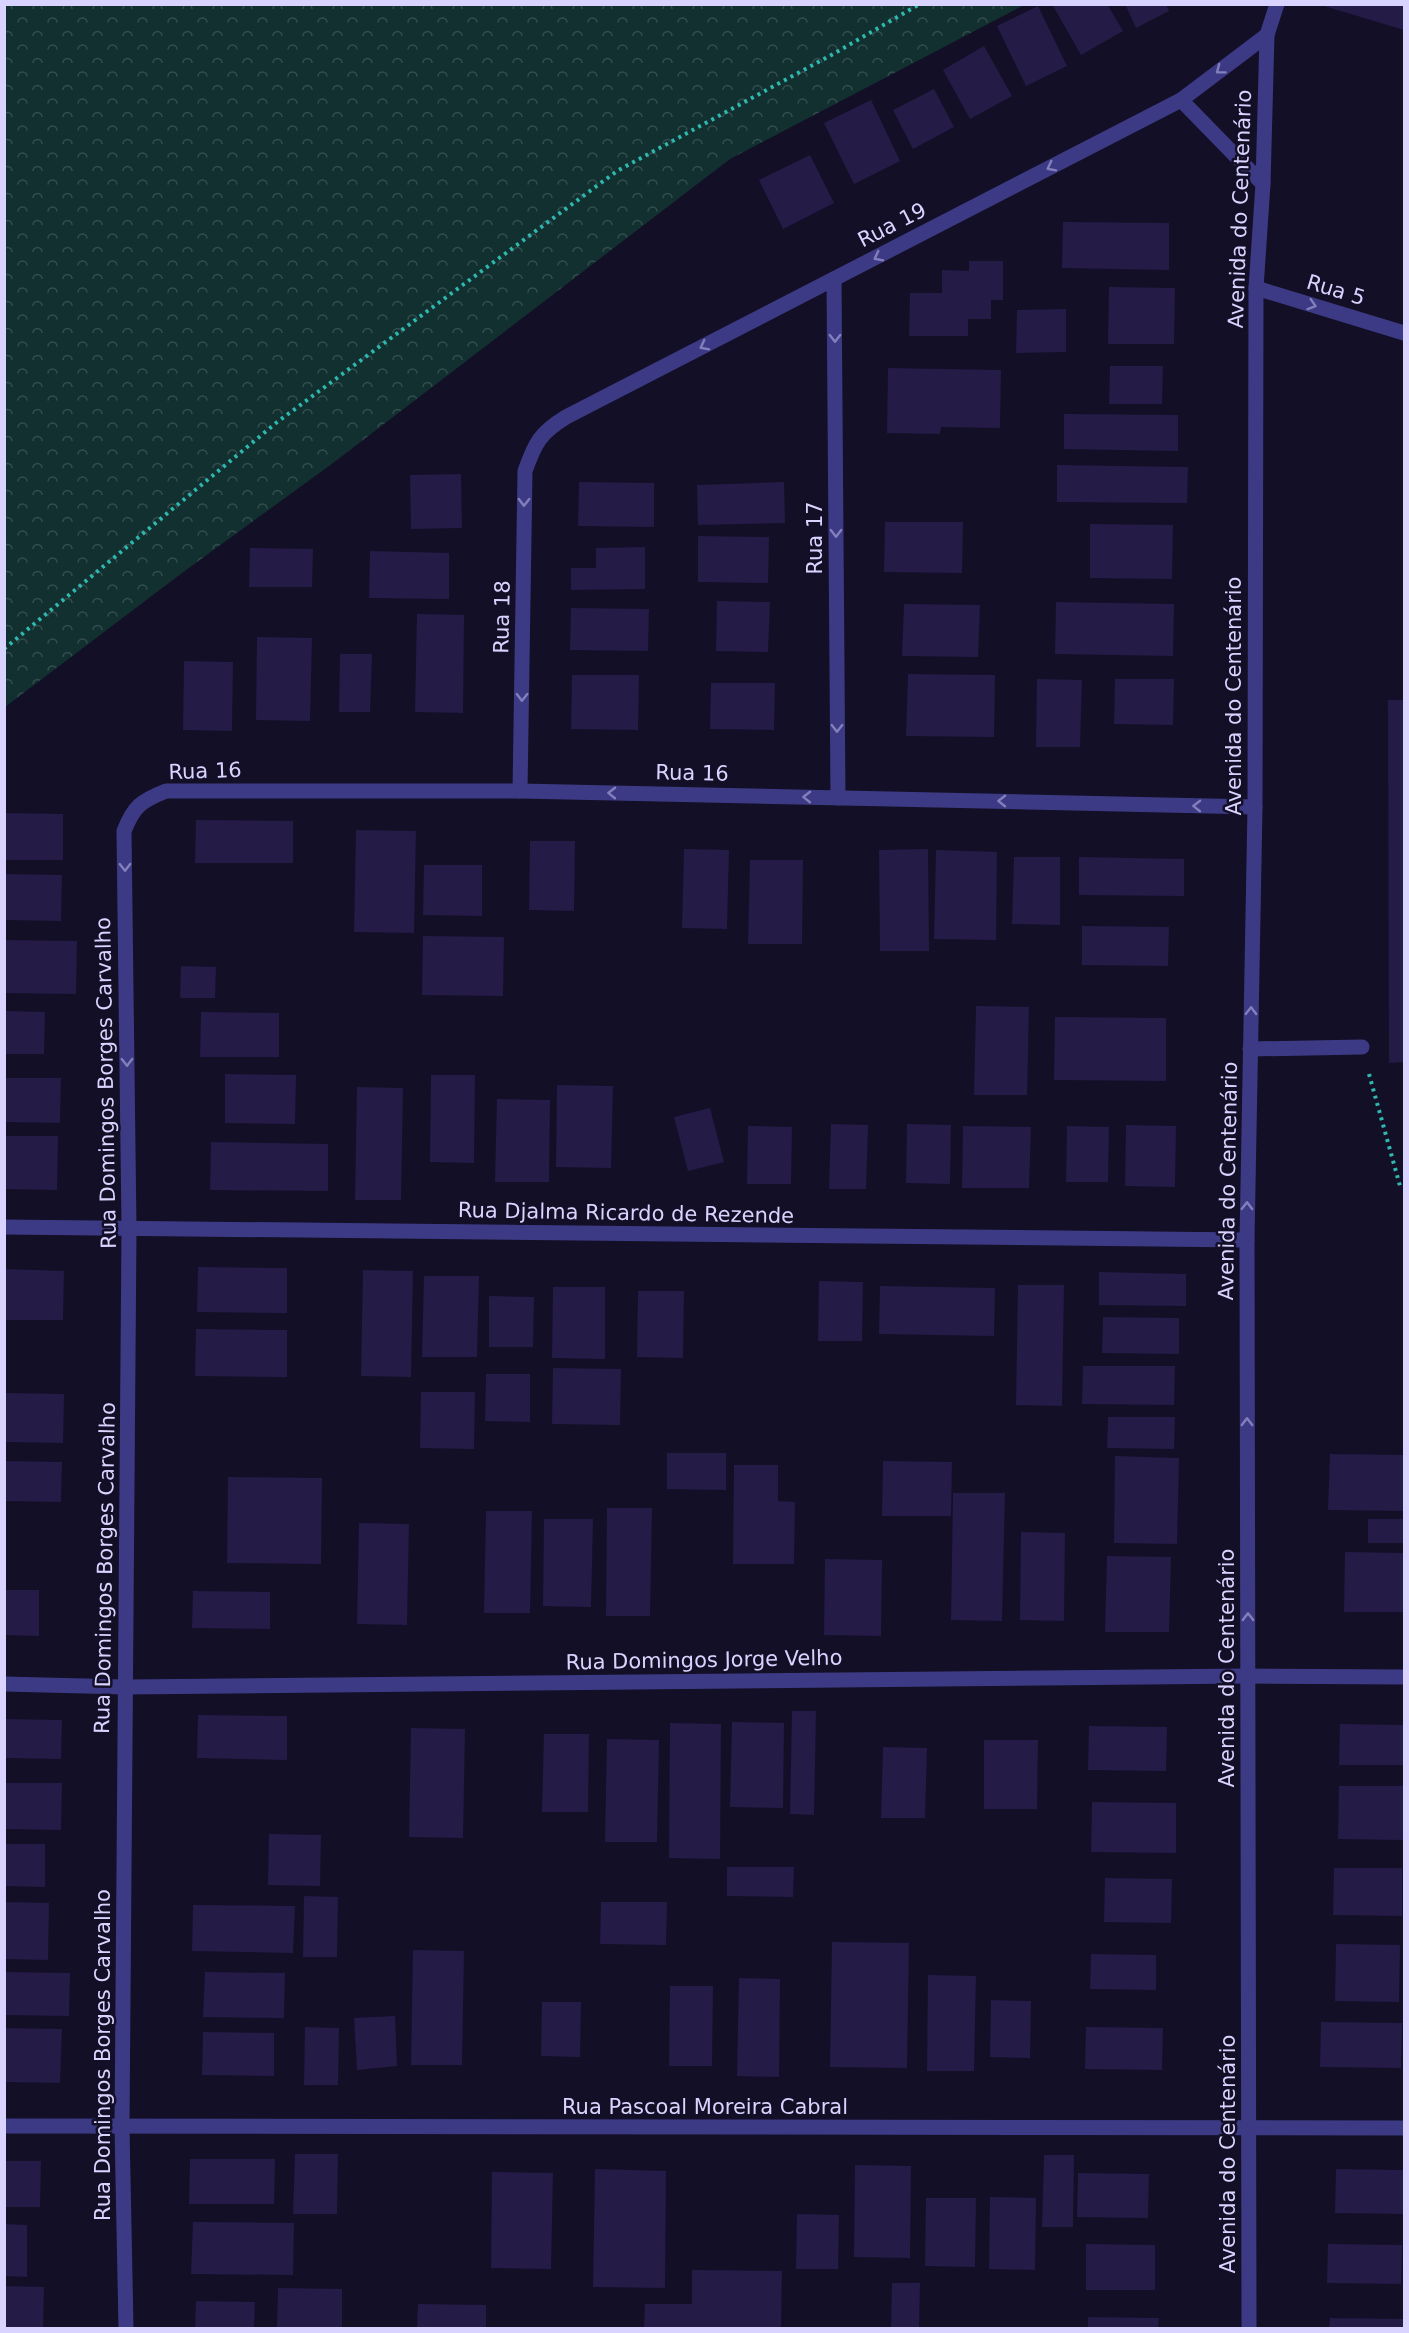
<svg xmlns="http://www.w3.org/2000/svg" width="1409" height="2333" font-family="'DejaVu Sans',sans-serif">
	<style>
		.forest { fill: url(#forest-crowns) }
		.building { fill: #241b47 }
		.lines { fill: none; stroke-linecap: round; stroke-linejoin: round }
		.path { stroke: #2fb8b0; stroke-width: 4; stroke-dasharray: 3 4.5; stroke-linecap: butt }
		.minor { stroke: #3d3a85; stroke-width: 15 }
		.tertiary { stroke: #3d3a85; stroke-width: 15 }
		.oneway { stroke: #837fbc }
		.labels { text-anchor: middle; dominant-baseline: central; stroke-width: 5; stroke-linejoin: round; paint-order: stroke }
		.street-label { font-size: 21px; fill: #d9d4ff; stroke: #130f26 }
	</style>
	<defs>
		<pattern id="forest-crowns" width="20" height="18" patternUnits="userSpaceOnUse" patternTransform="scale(1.5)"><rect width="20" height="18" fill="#12302f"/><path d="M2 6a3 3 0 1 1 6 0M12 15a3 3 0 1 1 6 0" fill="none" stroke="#344d4e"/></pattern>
	</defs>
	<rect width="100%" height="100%" fill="#130f26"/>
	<!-- forest -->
	<path class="forest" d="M5,4h1019v1l-294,154 -397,304 -151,110 -177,134z"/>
	<!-- building -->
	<g class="building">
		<path d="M1052,4h55l16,27 -42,24z"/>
		<path d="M1125,4h41l3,7 -33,17z"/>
		<path d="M1324,4h80v26l-80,-24z"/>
		<path d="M1038,6l29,60 -41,20 -29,-60z"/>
		<path d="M984,46l28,50 -42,23 -27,-49z"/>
		<path d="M934,89l20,38 -41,22 -20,-39z"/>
		<path d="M871,100l29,61 -46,23 -30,-61z"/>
		<path d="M810,155l24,48 -51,26 -24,-49z"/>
		<path d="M1063,222l106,1v47l-107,-2z"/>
		<path d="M969,261h34v39h-12v19h-23v17h-59l1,-43h32v-23l27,1z"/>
		<path d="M1109,287l66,1 -1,56h-66z"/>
		<path d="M1066,309v43l-50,1 1,-43z"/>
		<path d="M1110,366h53l-1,38h-53z"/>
		<path d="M888,368l113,2 -1,58 -59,-1 -1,7 -53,-1z"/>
		<path d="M1064,414l114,1v36l-114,-2z"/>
		<path d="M1057,465l131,2 -1,36 -130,-1z"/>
		<path d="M461,474l1,54 -51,1 -1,-54z"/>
		<path d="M579,482l75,1v44l-76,-1z"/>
		<path d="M784,482l1,41 -87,2 -1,-40z"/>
		<path d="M885,522h78l-1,51 -78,-1z"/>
		<path d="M1090,524l83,1 -1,54 -82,-1z"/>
		<path d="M698,536l71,1 -1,46 -70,-1z"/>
		<path d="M645,547v42l-74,1v-22h25v-20z"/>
		<path d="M250,548l63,1 -1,38h-63z"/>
		<path d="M370,551l79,2v46l-80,-1z"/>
		<path d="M717,601l53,1 -2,50 -52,-1z"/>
		<path d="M1056,602l118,2 -1,52 -118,-2z"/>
		<path d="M904,604l76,1 -2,52 -76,-1z"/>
		<path d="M571,608l78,1 -1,42 -78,-1z"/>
		<path d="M417,614l47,1 -1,98 -48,-1z"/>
		<path d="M257,637l55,1 -2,83 -54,-1z"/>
		<path d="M340,654h32l-2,58h-31z"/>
		<path d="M184,661l49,1 -1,69 -49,-1z"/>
		<path d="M908,674l87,1 -1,62 -88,-1z"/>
		<path d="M572,675h67l-1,55 -67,-1z"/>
		<path d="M1037,679l45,1 -2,67h-44z"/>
		<path d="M1115,679h59l-1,46 -59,-1z"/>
		<path d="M711,683h64l-1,47 -64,-1z"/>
		<path d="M1388,700h16v362l-15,1z"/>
		<path d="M4,813l59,1v46h-59z"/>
		<path d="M196,820l97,1v42h-98z"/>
		<path d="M356,830l60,1 -2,102 -60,-1z"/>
		<path d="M530,841h45l-1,70 -45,-1z"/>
		<path d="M684,849l45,1 -2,79 -45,-1z"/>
		<path d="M928,849l1,102h-49l-1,-101z"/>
		<path d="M936,850l61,2 -1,88 -62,-1z"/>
		<path d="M1014,857h46v68l-48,-1z"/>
		<path d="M1079,857l105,2v37l-105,-1z"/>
		<path d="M750,860h53l-1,84h-54z"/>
		<path d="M424,865h58v51l-59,-1z"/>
		<path d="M4,874l58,1 -1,46 -57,-1z"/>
		<path d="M1082,926l87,1 -1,39 -86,-1z"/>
		<path d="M423,936l81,1 -1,59 -81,-1z"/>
		<path d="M4,940l73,1 -1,53 -72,-1z"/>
		<path d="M181,966l35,1 -1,31h-35z"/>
		<path d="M976,1006l53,1 -2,88h-53z"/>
		<path d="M5,1011l40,1 -1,42h-39z"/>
		<path d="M201,1012l78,1v44h-79z"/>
		<path d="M1055,1017l111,1v63l-112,-1z"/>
		<path d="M225,1074l71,1 -1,49 -70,-1z"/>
		<path d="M431,1075h44l-1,88 -44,-1z"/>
		<path d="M4,1078h57l-1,45 -56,-1z"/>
		<path d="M557,1085l56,1 -2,82 -55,-1z"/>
		<path d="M357,1087l46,1 -2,112h-46z"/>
		<path d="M497,1099l53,1 -1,82h-54z"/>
		<path d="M710,1108l14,54 -36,9 -14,-54z"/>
		<path d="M831,1124l37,1 -2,64h-37z"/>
		<path d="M907,1124l44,1 -1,59 -44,-1z"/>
		<path d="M1126,1125l50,1 -1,61 -50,-1z"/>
		<path d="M748,1126l44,1 -1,57h-44z"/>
		<path d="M963,1126l68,1 -2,61h-67z"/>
		<path d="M1067,1126l42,1 -1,55h-42z"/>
		<path d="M4,1136h54l-1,54 -53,-1z"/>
		<path d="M211,1142l117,2v47l-118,-1z"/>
		<path d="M198,1267l89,1v45l-90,-1z"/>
		<path d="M4,1269l60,2 -1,49h-59z"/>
		<path d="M363,1270l50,1 -2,106 -50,-1z"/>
		<path d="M1099,1272l87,2v32l-87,-1z"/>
		<path d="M424,1276h55l-2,81h-55z"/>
		<path d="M819,1281l44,1 -1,59h-44z"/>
		<path d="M1018,1285h46l-2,121 -46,-1z"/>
		<path d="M880,1286l115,2 -1,48 -115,-2z"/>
		<path d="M553,1287h52v72l-53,-1z"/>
		<path d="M638,1291h46l-1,67 -46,-1z"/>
		<path d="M489,1296l45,1 -1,50h-44z"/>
		<path d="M1103,1317l76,1v36l-77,-1z"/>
		<path d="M196,1329l91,1v47l-92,-1z"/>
		<path d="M1083,1366h92l-1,39 -92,-1z"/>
		<path d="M553,1368l68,1 -1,56 -68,-1z"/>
		<path d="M486,1374h44v48l-45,-1z"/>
		<path d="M421,1392h54l-1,57 -54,-1z"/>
		<path d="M4,1393l60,1 -1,49 -59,-1z"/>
		<path d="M1108,1417h67l-1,32 -67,-1z"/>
		<path d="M667,1453h59v37l-59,-1z"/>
		<path d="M1330,1454l74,1v56l-76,-1z"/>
		<path d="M1115,1456l64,2 -2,86 -63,-1z"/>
		<path d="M4,1461l58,1 -1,40 -57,-1z"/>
		<path d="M883,1461l69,1 -1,54h-69z"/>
		<path d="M734,1465h44v36l17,1 -1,62h-61z"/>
		<path d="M228,1477l94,1 -1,86 -94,-1z"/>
		<path d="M953,1493h52l-3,128 -51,-1z"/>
		<path d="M607,1508h45l-2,108h-44z"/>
		<path d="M486,1511h46l-2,102h-46z"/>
		<path d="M544,1519h49l-2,88 -48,-1z"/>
		<rect x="1368" y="1519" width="36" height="24"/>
		<path d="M359,1523l50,1 -2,101 -50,-1z"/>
		<path d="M1021,1532l44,1 -1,88 -44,-1z"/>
		<path d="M1345,1552l59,1v59h-60z"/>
		<path d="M1107,1556l64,1 -2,75h-64z"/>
		<path d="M825,1559l57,1 -1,76 -57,-1z"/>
		<path d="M4,1590h35v46l-35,-1z"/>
		<path d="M193,1591l77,1v37l-78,-1z"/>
		<path d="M792,1711h24l-2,104 -24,-1z"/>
		<path d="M198,1715l89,1v44l-90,-2z"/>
		<path d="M4,1719l58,1 -1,39 -57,-1z"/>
		<path d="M732,1722l52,1 -1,85 -53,-1z"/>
		<path d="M670,1723l51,1 -1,135 -51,-1z"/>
		<path d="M1340,1724l64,1v40h-65z"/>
		<path d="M1089,1726l78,1 -1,44 -78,-1z"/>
		<path d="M411,1728l54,1 -2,109 -54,-1z"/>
		<path d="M544,1734h45l-1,78h-46z"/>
		<path d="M607,1739l52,1 -2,102h-52z"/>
		<path d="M984,1740h54l-1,69h-53z"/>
		<path d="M883,1747l44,1 -2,70h-44z"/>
		<path d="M4,1783h58l-1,47 -57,-1z"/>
		<path d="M1339,1786h65l-1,54 -65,-1z"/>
		<path d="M1092,1802l84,1v50l-85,-1z"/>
		<path d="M269,1834l52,1 -1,51 -52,-1z"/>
		<path d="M4,1844h41v43l-41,-1z"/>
		<path d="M727,1867h67l-1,30 -66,-1z"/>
		<path d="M1334,1868h68v48l-69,-1z"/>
		<path d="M1105,1878l67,1 -1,44 -67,-1z"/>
		<path d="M304,1896l34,1 -1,60h-34z"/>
		<path d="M4,1902l45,1 -1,57 -44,-1z"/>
		<path d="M601,1902h66l-1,43 -66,-1z"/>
		<path d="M193,1905l102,1 -2,47 -101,-2z"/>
		<path d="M832,1942l77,1 -2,125 -77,-1z"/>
		<path d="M1336,1944l64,1 -1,57 -64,-1z"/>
		<path d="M413,1950l51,1 -2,114h-51z"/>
		<path d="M1091,1954l65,1v35l-66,-1z"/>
		<path d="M4,1972l66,1 -1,43 -65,-1z"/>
		<path d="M205,1972l80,1 -1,45 -81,-1z"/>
		<path d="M928,1975l48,1 -2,95h-47z"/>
		<path d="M739,1978l41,1 -1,98 -42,-1z"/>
		<path d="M670,1986h43l-1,80h-43z"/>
		<path d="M991,2000l40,1 -1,57 -40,-1z"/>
		<path d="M542,2002h39l-1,55 -39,-1z"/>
		<path d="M395,2016l2,50 -40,4 -3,-52z"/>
		<path d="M1321,2022l81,1 -1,45 -81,-1z"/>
		<path d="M305,2027l34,1 -1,57h-34z"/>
		<path d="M1086,2027l77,1 -1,42 -77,-1z"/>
		<path d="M4,2028l58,1 -2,54 -56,-1z"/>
		<path d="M203,2032l71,1v43l-72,-1z"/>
		<path d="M295,2154h43l-1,60h-44z"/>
		<path d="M1044,2155h30l-1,72h-31z"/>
		<path d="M190,2159h85l-1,45h-85z"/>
		<path d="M4,2161h37l-1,46h-36z"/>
		<path d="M855,2165l56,1 -1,92 -56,-1z"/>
		<path d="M595,2169l71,2 -1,117 -72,-1z"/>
		<path d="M1336,2169l68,1v44l-69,-1z"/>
		<path d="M492,2172l61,1 -2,96 -60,-1z"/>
		<path d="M1078,2173l71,1 -1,44 -71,-1z"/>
		<path d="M990,2197l46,1 -1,72 -46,-1z"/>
		<path d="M926,2198h50l-1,69 -50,-1z"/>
		<path d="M797,2214l42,1 -1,54h-42z"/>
		<path d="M193,2222l101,1 -1,52 -102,-1z"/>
		<path d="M4,2224l23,1v52l-23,-1z"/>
		<path d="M1086,2244l69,1v45h-69z"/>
		<path d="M1328,2244l74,1 -1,39 -74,-1z"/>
		<path d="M692,2270l90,1 -1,57h-137l1,-24h47z"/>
		<path d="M892,2283h28l-1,45h-28z"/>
		<path d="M4,2286l40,1 -1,41h-39z"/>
		<path d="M278,2288l64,1v39h-65z"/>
		<path d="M196,2301l59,1 -1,26h-59z"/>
		<path d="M418,2304l68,1v23h-69z"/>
		<path d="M1088,2317l71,1 -1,10h-70z"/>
		<path d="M1330,2318l74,1v9h-75z"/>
	</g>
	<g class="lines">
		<!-- path -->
		<g class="path">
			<path d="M4,649l272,-226 341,-252 218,-118 85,-49"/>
			<path d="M1369,1074l31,112h4"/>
		</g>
		<!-- minor -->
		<g class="minor">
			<path d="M1181,100l82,84"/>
			<path d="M834,279l4,519"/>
			<path d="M1256,288l148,45"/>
			<path d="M520,791l5,-320c10,-28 15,-38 41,-54l615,-317 86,-65"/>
			<path d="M1250,1049l112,-2"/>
			<path d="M4,1227l1243,13"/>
			<path d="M4,1684l121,3 1123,-11 156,1"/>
			<path d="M4,2126l1400,2"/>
			<path d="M126,2328l-4,-201 7,-899 -5,-397c10,-25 17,-30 42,-40h354l735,16"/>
		</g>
		<!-- tertiary -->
		<path class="tertiary" d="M1249,2328l-2,-1088 8,-433 1,-519 7,-104 4,-149 10,-31"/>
	</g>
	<!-- one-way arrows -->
	<defs><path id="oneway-chevron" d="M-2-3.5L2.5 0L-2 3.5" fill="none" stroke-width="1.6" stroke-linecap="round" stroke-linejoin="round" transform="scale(1.5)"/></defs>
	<g class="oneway">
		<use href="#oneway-chevron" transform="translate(1220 70) rotate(143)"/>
		<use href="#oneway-chevron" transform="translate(1051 167) rotate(153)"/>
		<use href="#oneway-chevron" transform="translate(878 257) rotate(153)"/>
		<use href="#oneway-chevron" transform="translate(1312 305) rotate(17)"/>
		<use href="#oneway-chevron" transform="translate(835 338) rotate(90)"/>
		<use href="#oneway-chevron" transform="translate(704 346) rotate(153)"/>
		<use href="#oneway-chevron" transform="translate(524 502) rotate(91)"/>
		<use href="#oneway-chevron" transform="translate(836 533) rotate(90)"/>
		<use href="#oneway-chevron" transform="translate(522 697) rotate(91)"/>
		<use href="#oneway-chevron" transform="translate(837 728) rotate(90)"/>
		<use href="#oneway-chevron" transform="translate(612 793) rotate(-179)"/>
		<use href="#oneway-chevron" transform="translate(807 797) rotate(-179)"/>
		<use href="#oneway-chevron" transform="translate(1002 801) rotate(-179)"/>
		<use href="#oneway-chevron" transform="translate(1197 806) rotate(-179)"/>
		<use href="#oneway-chevron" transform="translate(125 867) rotate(89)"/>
		<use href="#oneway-chevron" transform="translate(1251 1011) rotate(-89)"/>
		<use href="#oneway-chevron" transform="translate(127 1062) rotate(89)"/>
		<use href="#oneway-chevron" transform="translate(1247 1206) rotate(-89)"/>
		<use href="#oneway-chevron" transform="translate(1247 1422) rotate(-90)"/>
		<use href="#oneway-chevron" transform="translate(1248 1617) rotate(-90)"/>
	</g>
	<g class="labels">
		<!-- street labels -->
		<g class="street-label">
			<text transform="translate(1240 209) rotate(-88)">Avenida do Centenário</text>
			<text transform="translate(892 225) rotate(-27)">Rua 19</text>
			<text transform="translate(1336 290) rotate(17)">Rua 5</text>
			<text transform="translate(815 538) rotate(-90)">Rua 17</text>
			<text transform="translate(502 617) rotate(-89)">Rua 18</text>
			<text transform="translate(1234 696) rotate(-90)">Avenida do Centenário</text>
			<text transform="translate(205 771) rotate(-2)">Rua 16</text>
			<text transform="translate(692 773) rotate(1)">Rua 16</text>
			<text transform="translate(106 1083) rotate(-91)">Rua Domingos Borges Carvalho</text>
			<text transform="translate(1228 1181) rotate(-89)">Avenida do Centenário</text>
			<text transform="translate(626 1213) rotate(1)">Rua Djalma Ricardo de Rezende</text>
			<text transform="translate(105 1568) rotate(-89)">Rua Domingos Borges Carvalho</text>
			<text transform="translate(704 1660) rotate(-1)">Rua Domingos Jorge Velho</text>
			<text transform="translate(1227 1668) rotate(-90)">Avenida do Centenário</text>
			<text transform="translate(103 2055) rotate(-90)">Rua Domingos Borges Carvalho</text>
			<text x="705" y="2107">Rua Pascoal Moreira Cabral</text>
			<text transform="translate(1228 2154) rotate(-90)">Avenida do Centenário</text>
		</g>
	</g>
	<!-- border -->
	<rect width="1409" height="2333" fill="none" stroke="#d9d4ff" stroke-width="12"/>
</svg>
